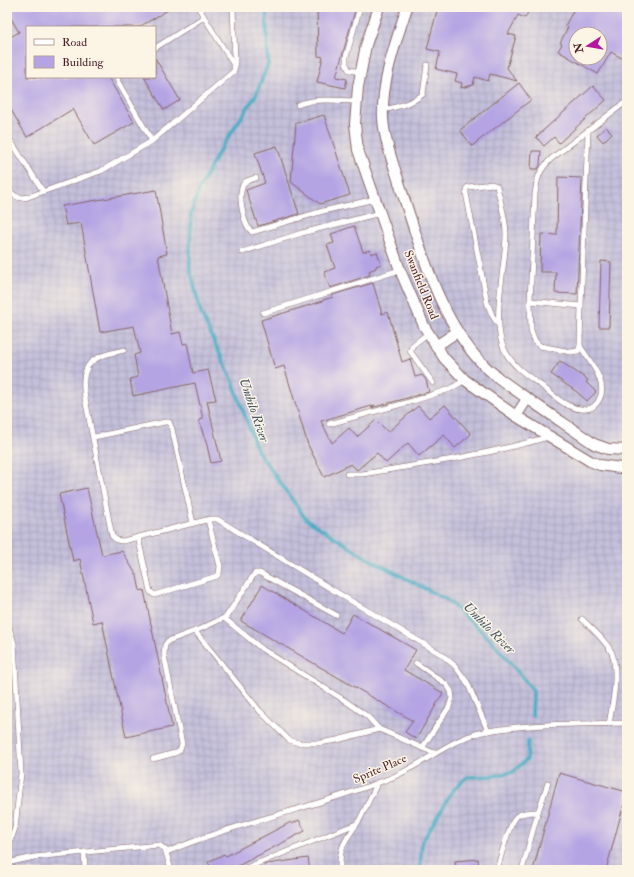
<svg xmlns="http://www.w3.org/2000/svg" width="634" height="877" font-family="'IM FELL Double Pica',serif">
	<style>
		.industrial { fill: url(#industrial-grid); fill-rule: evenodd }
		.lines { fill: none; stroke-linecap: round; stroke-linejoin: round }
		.stream { stroke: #45acc4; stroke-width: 3.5 }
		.building { fill: #b4a4e4; fill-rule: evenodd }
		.lane-casing { stroke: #876665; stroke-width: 6 }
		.street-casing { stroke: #876665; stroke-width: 12 }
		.lane { stroke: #fff; stroke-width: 5 }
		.street { stroke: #fff; stroke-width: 10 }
		.labels { text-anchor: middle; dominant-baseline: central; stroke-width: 3; stroke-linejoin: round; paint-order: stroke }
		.street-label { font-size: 12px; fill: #4a1f2b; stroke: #fcf5e5 }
		.water-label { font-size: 13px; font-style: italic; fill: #485768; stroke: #fcf5e5 }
	</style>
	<defs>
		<pattern id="industrial-grid" width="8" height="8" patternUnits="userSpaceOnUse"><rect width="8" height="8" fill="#c4c0db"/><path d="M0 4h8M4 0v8" fill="none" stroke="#aaa5bc"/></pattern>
	</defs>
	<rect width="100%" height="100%" fill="#fcf5e5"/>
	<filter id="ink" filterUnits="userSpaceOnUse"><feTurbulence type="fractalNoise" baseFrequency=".025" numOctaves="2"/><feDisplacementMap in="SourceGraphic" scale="8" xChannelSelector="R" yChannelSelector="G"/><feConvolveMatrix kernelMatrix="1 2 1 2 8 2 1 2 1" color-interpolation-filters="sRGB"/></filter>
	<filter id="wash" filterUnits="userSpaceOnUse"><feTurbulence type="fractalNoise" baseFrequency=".012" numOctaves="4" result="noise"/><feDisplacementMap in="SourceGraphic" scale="16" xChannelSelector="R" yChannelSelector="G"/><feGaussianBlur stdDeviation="0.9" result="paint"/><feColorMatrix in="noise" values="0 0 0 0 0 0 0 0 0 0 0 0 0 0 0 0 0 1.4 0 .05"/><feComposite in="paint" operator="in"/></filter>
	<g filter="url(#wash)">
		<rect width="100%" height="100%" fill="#f7e9d1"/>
		<!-- industrial -->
		<path class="industrial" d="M7,7h620v863h-620zM27,27h128v50h-128zM576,34h24v24h-24z"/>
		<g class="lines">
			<!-- stream -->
			<g class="stream">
				<path d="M266,7l2,57 -12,31 -38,58 -19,36 -8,24 -1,55 11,46 31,65 25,71 49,69 61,39 80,42 43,39 35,41 8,11 -1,25"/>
				<path d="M420,870l2,-28 31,-52 14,-13 26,-1 20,-4 14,-13 1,-19"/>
			</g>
		</g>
		<g id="blocks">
			<!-- building -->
			<g class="building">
				<path d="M7,7h166l-34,20h-112v50h81l26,45 -40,23 -21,-36 -46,28 -20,-34v-64l12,-7 -12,-20z"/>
				<path d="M317,7h39l-20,70 11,2 -2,9 -28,-6 6,-25 -5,-1z"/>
				<path d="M438,7h93l-6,11 -7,-3 -10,19 8,2 -9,32 10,13 -27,-7 -2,7 -13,-4 -2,8 -12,3 1,-5 -7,-2 2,-7 -21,-5 4,-17 -13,-3z"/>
				<path d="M575,7h52v54l-16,-9 -13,22 -40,-23 4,-7 -2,-1 8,-16 -3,-1zM576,34h24v24h-24z"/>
				<path d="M155,58l25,42 -16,10 -20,-33h11z"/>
				<path d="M519,83l12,17 -59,46 -12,-16z"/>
				<path d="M593,86l13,14 -47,43 -5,-6 -10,9 -8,-9z"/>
				<path d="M324,115l26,80 -30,9 -29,-22 5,-59z"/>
				<path d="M606,127l6,6 -9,9 -6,-7z"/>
				<path d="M277,146l22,68 -41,12 -12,-36 19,-7 -10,-30z"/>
				<path d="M532,151h9l-1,14 -2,4h-7z"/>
				<path d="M558,177l24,1 -5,116 -22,-1 1,-21h-16l1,-38 16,1z"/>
				<path d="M156,190l11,64 -9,2 14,78 8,-2 3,12 4,-1 6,30 15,-3 8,30 -9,1 14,60 -10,2 -6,-26h-1l-5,-17 4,-1 -8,-36 -62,13 -3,-17 8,-2 -4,-22 6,-2 -6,-27 -34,6 -19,-109 -15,2 -4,-19z"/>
				<path d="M354,226l9,26 7,-2 1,4 6,-2 4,12 -5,2v2l-7,3 1,4 -40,13 -6,-16 11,-4 -8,-23 7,-2 -3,-9z"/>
				<path d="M601,261l10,1 -2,65h-10z"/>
				<path d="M373,283l9,31 6,-2 14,50 8,-3 5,18 7,-2 4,5 3,12 -58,16 4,-3 -54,16 11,22 17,-15 8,9 19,-17 12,12 30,-26 11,12 16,-13 26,29 -16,14 -11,-13 -25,21 -11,-13 -22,20 -9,-10 -20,17 -6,-6 -27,13 -16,-32 -24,-79 -9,3 -14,-49 62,-19v-1l10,-3 -1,-2z"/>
				<path d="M560,361l28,19 -2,2 10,10 -9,9 -10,-9 -26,-18z"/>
				<path d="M87,488l15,67 20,-4 15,25 3,15 4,-1 28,137 -46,10 -24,-116 -9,2 -13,-64 -7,2 -14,-67z"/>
				<path d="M262,585l80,48 11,-19 63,36 -12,20 39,23 -27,46 -11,-7 8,-11 -172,-100z"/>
				<path d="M559,773l68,19 -21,78h-73z"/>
				<path d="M299,820l6,11 -71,37 -1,-2 -8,4h-13l-4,-8 16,-8 2,2 65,-34 1,2z"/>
				<path d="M308,858l2,12h-45l-1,-5 3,-1z"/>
				<path d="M478,859l1,11h-23l-1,-9z"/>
			</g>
		</g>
	</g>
	<g filter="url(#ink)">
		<use href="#blocks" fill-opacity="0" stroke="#876665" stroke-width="1"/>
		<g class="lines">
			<defs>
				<g id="lane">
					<path d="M198,7l37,60"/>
					<path d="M360,7l-14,50v7l3,6 11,2"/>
					<path d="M155,48l49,-31"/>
					<path d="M117,77l1,5 34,59"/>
					<path d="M298,105c18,-8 40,-4 59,-4"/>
					<path d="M384,110c13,-3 29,-7 39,-16l4,-29"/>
					<path d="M7,135l36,56"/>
					<path d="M256,178c-4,1 -9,2 -12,5 -7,10 -1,42 8,49l71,-21 52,-12"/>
					<path d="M7,186c5,9 10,14 21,11l73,-26 51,-30 82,-70 1,-10 -2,-54"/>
					<path d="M242,252l60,-19 78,-20"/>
					<path d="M530,301l1,29 4,11 5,5 31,6 7,-1 2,-5 1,-40 7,-174"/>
					<path d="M581,306l-51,-5 5,-107c2,-16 4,-24 17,-36l75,-57"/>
					<path d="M263,313l137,-43"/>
					<path d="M499,326l-7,-11 -5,-13 -21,-109v-4l2,-2 24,-3 5,2c3,16 9,32 9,48 0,33 -16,88 -1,117 8,16 23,25 37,35 11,9 24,22 39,23 6,1 12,-1 16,-6 14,-18 -7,-41 -17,-57"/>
					<path d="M427,334l-14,11 -3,6 23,32"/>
					<path d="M124,350c-32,7 -45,12 -39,48l27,138c4,4 6,5 11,5l87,-22h7l129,79 95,56 14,12 12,16 21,49"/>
					<path d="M329,424l84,-23 37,-12 15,-9"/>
					<path d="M94,437l71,-15h4l3,7 21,94"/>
					<path d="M347,474h15c62,-10 125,-19 186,-37"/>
					<path d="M138,537l12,54 4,4 63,-19 2,-2 1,-8 -12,-46"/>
					<path d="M224,618l38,31 82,51 23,16 12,13 55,24"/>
					<path d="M582,619c9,9 27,24 31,37 5,22 0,46 -4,68"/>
					<path d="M7,621l7,22 7,130 -6,55 -3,9 -5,6"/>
					<path d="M195,631l64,79 30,30 10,3h21l17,-3 42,-11"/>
					<path d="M416,663l30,21 5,7 1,7 -3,9 -27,41"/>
					<path d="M153,759l22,-6 5,-3 2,-6 -18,-89 1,-10 3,-4 32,-12 26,-12 29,-44h5l76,42"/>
					<path d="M84,852l1,18"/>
					<path d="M167,852c73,-31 153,-45 226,-75 33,-14 59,-40 95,-46 46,-8 93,-7 139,-8"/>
					<path d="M7,863l27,-6 125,-12 6,4 6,21"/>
					<path d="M160,870l10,-2"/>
					<path d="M241,870l115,-46"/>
					<path d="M340,870c-1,-28 7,-30 20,-51 6,-12 12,-25 18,-37"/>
					<path d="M497,870c3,-11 12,-47 20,-54 6,-4 14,-4 21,-4"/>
					<path d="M522,870l16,-58 10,-29"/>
				</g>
				<g id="street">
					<path d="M379,7l-13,38 -8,42 -3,37 3,26 42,120 24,56 20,32 21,22 51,36 74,45 10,4 27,4"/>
					<path d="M407,7c-11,35 -26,74 -24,112 2,25 12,49 19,73 19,57 35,120 75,166 17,19 37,31 57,45 20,14 40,27 60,41l14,5 19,1"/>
					<path d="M436,346l21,-14"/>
					<path d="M516,416l11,-17"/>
				</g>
			</defs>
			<!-- lane casing -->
			<use href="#lane" class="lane-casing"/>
			<!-- street casing -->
			<use href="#street" class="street-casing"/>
			<!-- lane -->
			<use href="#lane" class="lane"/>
			<!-- street -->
			<use href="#street" class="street"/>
		</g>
	</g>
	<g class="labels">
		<!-- street labels -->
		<g class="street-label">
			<text transform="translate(421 285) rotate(68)">Swanfield Road</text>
			<text transform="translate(380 769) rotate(-23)">Sprite Place</text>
		</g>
		<!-- water labels -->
		<g class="water-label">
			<text transform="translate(254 410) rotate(71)">Umbilo River</text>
			<text transform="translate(489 628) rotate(45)">Umbilo River</text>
		</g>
	</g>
	<!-- margin -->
	<rect width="634" height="877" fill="none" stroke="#fcf5e5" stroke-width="24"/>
	<!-- legend -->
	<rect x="26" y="26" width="130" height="52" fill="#fcf5e5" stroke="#b59f9b"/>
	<rect x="34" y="39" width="20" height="6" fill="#ffffff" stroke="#b59f9b"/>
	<text x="62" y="46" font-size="12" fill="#4a1f2b">Road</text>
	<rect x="34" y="56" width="20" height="12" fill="#b4a4e4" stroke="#b59f9b"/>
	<text x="62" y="66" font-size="12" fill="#4a1f2b">Building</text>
	<!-- north arrow -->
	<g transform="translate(588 46) rotate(258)"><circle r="19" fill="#fcf5e5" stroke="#b59f9b"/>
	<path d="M0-3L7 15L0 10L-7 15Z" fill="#b5179e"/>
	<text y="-6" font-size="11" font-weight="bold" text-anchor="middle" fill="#4a1f2b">N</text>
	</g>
</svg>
